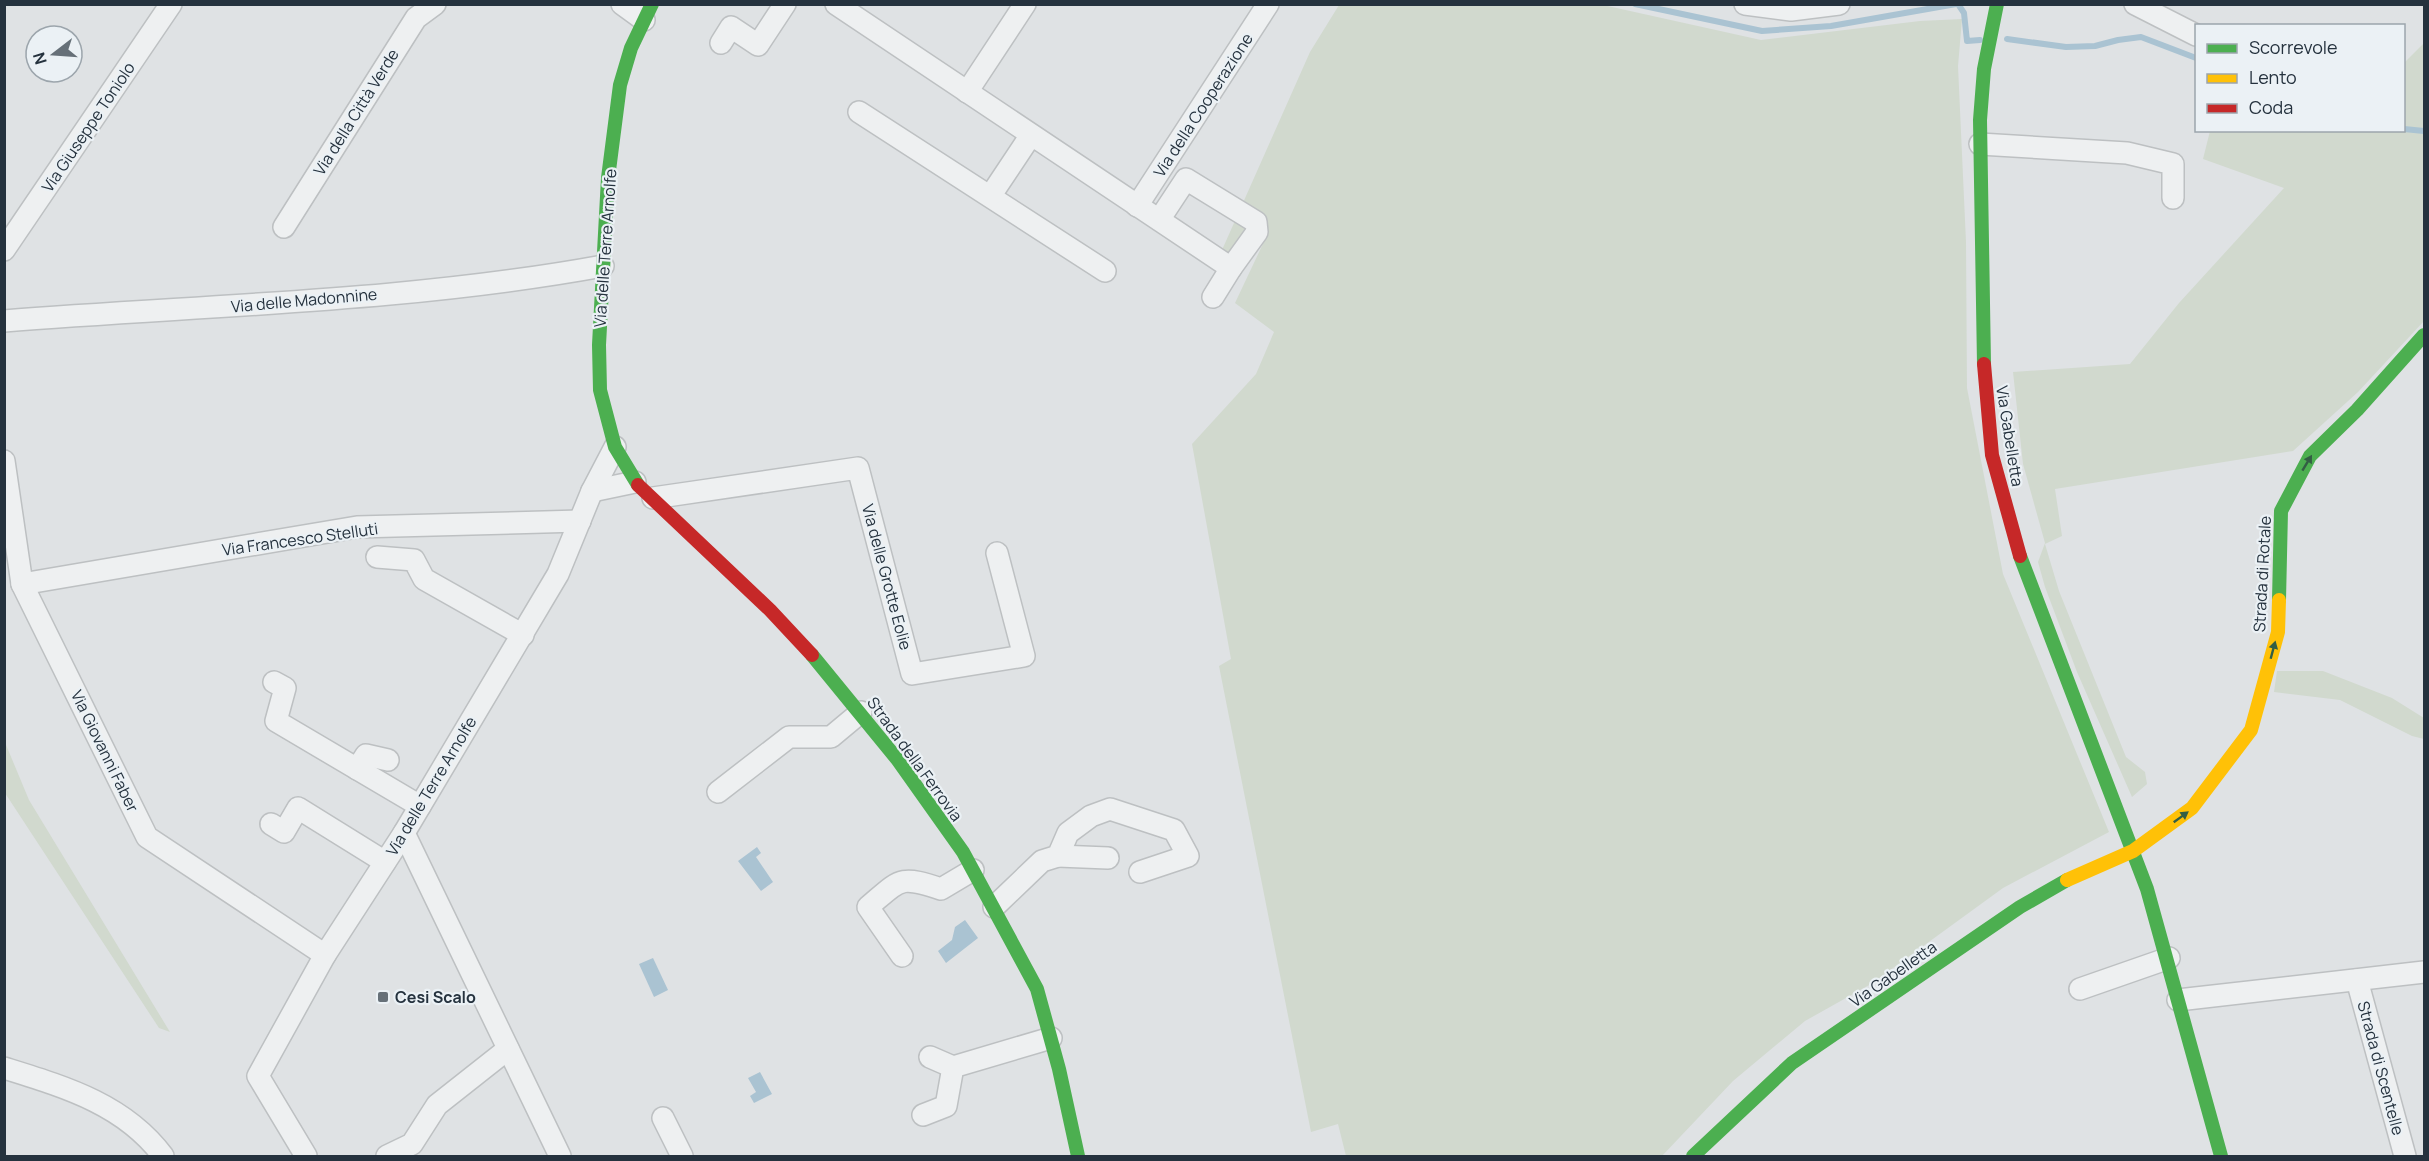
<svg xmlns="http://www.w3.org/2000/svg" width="2429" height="1161" font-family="Manrope,sans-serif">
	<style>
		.green { fill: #d1d9ce }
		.water { fill: #aac3d2 }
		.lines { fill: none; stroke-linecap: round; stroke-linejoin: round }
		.stream { stroke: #aac3d2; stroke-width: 6 }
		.street-casing { stroke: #bdc0c2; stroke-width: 24 }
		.street { stroke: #eef0f1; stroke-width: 21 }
		.fast { stroke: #4caf50; stroke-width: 14 }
		.slow { stroke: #ffc107; stroke-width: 14 }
		.jam { stroke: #c62828; stroke-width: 14 }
		.oneway { fill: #335e44 }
		.poi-dot { fill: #667078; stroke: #ebf1f5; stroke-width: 2 }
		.labels { text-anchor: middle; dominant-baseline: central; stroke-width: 4.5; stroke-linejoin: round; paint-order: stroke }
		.street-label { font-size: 16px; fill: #25323e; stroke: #ebf1f5 }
		.poi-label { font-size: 16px; font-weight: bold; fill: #25323e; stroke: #ebf1f5; text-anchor: start }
	</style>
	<rect width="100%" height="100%" fill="#dfe2e4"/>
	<!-- green -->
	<g class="green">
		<path d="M1339,5h264l158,35 159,-19 42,-2 -4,47 8,176 1,146 36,186 106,258 -106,56 -132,96 -66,37 -72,60 -71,75h-316l-8,-32 -27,8 -92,-466 12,-7 -39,-215 64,-70 18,-42 -39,-29 34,-72 -51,28 92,-207z"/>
		<path d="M2424,43v278l-66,71 -65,59 -238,38 7,47 -17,8 14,47 67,166 19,15 2,12 -15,13 -55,-125 -32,-85 -7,-25 7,-19 -22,-79 -10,-92 117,-8 49,-61 105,-115 -81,-29 7,-28 194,-1v-67z"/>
		<path d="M2277,671h46l69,27 32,20v21l-12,-3 -72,-36 -66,-8z"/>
		<path d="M4,740l25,60 141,232 -11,-4 -154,-235z"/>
	</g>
	<!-- water -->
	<g class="water">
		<path d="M757,847l4,6 -5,4 17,25 -12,9 -23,-30z"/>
		<path d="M965,920l13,18 -32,25 -8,-12 14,-11 3,-13z"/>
		<path d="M653,958l15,32 -14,7 -15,-33z"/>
		<path d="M760,1072l12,22 -18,9 -4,-7 6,-4 -8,-14z"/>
	</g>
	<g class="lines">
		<!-- stream -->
		<g class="stream">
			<path d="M1635,4l127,27 69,-5 125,-22"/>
			<path d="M1958,4l6,9 3,28 13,-1"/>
			<path d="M2007,39l59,8 29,-1 23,-6 23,-3 55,21"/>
			<path d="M2404,129l20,2"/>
		</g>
		<defs>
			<g id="street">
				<path d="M622,4l22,16"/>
				<path d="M836,4c132,89 264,176 395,264l26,-36 -1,-10 -70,-43 -27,41"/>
				<path d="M1745,4l46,6 48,-6"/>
				<path d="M2135,4l61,31"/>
				<path d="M721,43l10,-16 27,18 27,-41"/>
				<path d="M967,92l58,-88"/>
				<path d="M859,112l246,159"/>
				<path d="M1980,144l147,9 46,11v34"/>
				<path d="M991,195l40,-60"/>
				<path d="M1137,206l131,-202"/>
				<path d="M284,227l132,-209 19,-14"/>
				<path d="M4,250l167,-246"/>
				<path d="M1213,297l18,-29"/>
				<path d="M4,321c200,-16 402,-19 599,-55"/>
				<path d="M4,461l18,123 125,253 178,118"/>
				<path d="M592,491l43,-9"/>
				<path d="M653,498l205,-30 54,206 112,-18 -27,-103"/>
				<path d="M377,557l37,3 10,19 99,56"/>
				<path d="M22,584l335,-57 223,-6"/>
				<path d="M274,682l11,6 -9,33 144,85"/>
				<path d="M357,769l9,-14 22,5"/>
				<path d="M718,792l71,-55h42l30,-25"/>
				<path d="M271,824l13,8 14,-24 87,54"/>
				<path d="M404,833l156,323"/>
				<path d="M1058,856l50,2"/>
				<path d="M994,907l48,-46 16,-5 10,-23 23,-17 19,-7 64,21 14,26 -48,16"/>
				<path d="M902,956l-34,-49c33,-28 31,-32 73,-18l32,-19"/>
				<path d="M2357,980l48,176"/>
				<path d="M2080,989l89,-31"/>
				<path d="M2178,1000l246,-28"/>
				<path d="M930,1057l23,10"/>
				<path d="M4,1068c61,19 120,36 159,88"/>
				<path d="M923,1115l23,-9 7,-39 98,-29"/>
				<path d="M663,1118l19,38"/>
				<path d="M306,1156l-48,-80 67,-121 79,-122 154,-259 34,-83 23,-44"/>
				<path d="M387,1156l25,-12 25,-39 71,-56"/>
			</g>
		</defs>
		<!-- street casing -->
		<use href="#street" class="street-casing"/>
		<!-- street -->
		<use href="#street" class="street"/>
		<!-- fast -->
		<g class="fast">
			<path d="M1984,364l-4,-244 4,-51 13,-65"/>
			<path d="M638,485l-23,-38 -15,-57 -1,-45 9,-167 12,-93 11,-37 21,-44"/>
			<path d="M2020,556l127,333 74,267"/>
			<path d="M2279,600l2,-89 29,-55 47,-46 67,-75"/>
			<path d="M812,655l85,104 66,93 74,137 22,80 19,87"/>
			<path d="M1693,1156l99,-93 228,-156 47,-27"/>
		</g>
		<!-- slow -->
		<path class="slow" d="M2067,880l66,-29 59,-43 59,-78 27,-98 1,-32"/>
		<!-- jam -->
		<g class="jam">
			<path d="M1984,364l8,91 28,101"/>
			<path d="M638,485l132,125 42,45"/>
		</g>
	</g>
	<!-- one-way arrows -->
	<defs><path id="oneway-solid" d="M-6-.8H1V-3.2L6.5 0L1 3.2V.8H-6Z" transform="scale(1.5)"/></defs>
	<g class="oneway">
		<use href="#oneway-solid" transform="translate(2307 463) rotate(-59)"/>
		<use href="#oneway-solid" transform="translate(2273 650) rotate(-75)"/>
		<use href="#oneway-solid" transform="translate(2181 817) rotate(-36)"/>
	</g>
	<!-- markers -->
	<rect class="poi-dot" x="377" y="991" width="12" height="12" rx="3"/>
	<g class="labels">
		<!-- street labels -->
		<g class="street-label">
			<text transform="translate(1203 105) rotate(-57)">Via della Cooperazione</text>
			<text transform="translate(356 112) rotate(-58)">Via della Città Verde</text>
			<text transform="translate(88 127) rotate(-56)">Via Giuseppe Toniolo</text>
			<text transform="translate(605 248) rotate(-86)">Via delle Terre Arnolfe</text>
			<text transform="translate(304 300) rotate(-5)">Via delle Madonnine</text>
			<text transform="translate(2010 436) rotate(81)">Via Gabelletta</text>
			<text transform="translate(300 539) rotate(-8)">Via Francesco Stelluti</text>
			<text transform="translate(2262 574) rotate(-87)">Strada di Rotale</text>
			<text transform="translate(887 577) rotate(75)">Via delle Grotte Eolie</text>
			<text transform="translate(105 751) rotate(64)">Via Giovanni Faber</text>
			<text transform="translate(915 759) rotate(54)">Strada della Ferrovia</text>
			<text transform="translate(431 786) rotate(-59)">Via delle Terre Arnolfe</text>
			<text transform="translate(1893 974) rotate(-35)">Via Gabelletta</text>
			<text transform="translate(2381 1068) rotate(75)">Strada di Scentelle</text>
		</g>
		<!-- poi labels -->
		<g class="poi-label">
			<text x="395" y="997">Cesi Scalo</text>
		</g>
	</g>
	<!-- border -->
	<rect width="2429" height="1161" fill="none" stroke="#25323e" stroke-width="12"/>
	<!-- legend -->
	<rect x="2195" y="24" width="210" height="108" fill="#ebf1f5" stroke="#9ca5ac" stroke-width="1.5"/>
	<rect x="2207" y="44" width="30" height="9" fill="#4caf50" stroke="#9ca5ac" stroke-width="1.5"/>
	<text x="2249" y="54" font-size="18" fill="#25323e">Scorrevole</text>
	<rect x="2207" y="74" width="30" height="9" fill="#ffc107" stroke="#9ca5ac" stroke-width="1.5"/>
	<text x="2249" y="84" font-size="18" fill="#25323e">Lento</text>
	<rect x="2207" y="104" width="30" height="9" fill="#c62828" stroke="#9ca5ac" stroke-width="1.5"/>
	<text x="2249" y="114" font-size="18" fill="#25323e">Coda</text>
	<!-- north arrow -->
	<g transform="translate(54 54) rotate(253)"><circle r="28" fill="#ebf1f5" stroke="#9ca5ac" stroke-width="1.5"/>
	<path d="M0-4.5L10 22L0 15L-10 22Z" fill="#667078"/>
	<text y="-9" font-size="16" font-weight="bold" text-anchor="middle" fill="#25323e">N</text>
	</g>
</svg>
